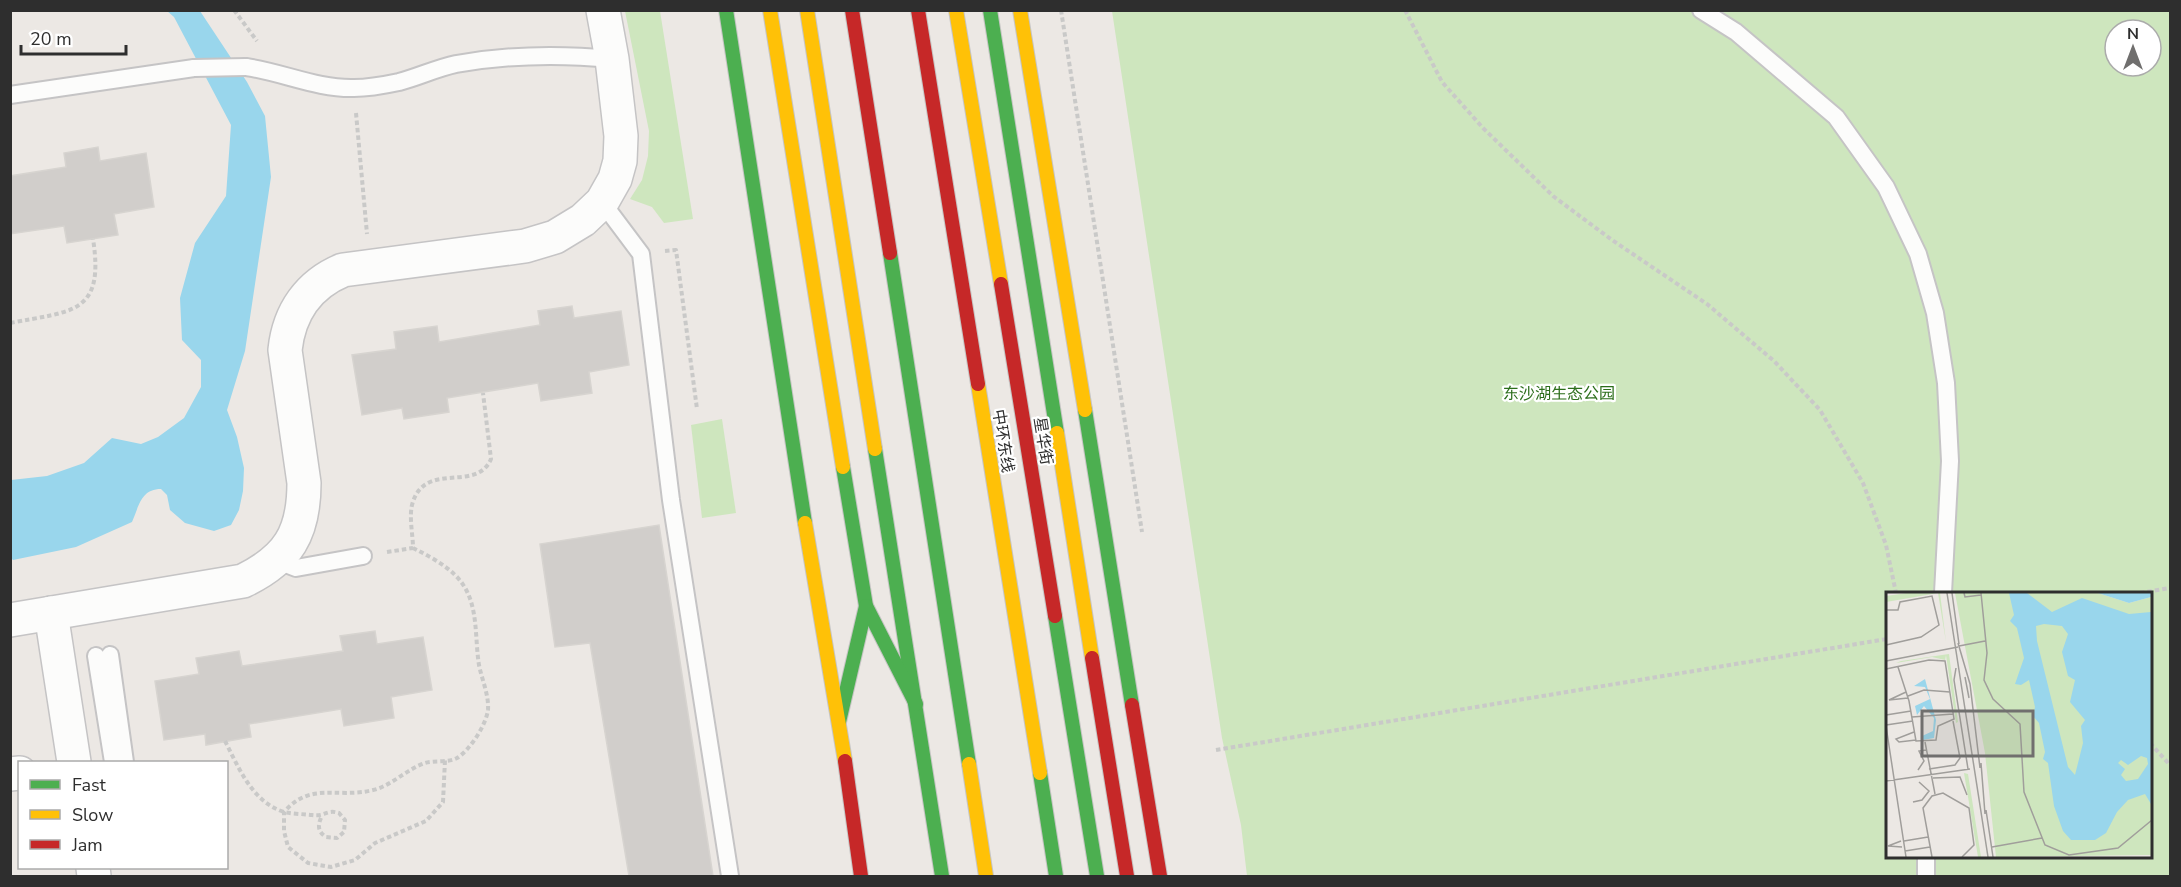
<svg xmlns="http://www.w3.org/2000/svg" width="2181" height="887" font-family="'Nunito Sans','Noto Sans SC',sans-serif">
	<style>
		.green { fill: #cee6be; fill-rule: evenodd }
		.water { fill: #99d6ec }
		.building { fill: #d1cecb; stroke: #d7d4d0; stroke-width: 1.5 }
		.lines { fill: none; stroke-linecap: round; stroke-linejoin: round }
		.lane-casing { stroke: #c5c4c5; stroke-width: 20 }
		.street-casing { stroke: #c5c4c5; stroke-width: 36 }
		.fast-casing { stroke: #c6c5c4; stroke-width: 16 }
		.slow-casing { stroke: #c6c5c4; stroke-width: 16 }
		.jam-casing { stroke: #c6c5c4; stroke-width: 16 }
		.path { stroke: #c9c9c8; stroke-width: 4; stroke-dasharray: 4.5 3; stroke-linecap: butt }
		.lane { stroke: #fcfcfb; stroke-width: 16 }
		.street { stroke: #fcfcfb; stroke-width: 33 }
		.fast { stroke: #4caf50; stroke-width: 14 }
		.slow { stroke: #ffc107; stroke-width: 14 }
		.jam { stroke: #c62828; stroke-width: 14 }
		.lane-bridge-casing { stroke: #c5c4c5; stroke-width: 20; stroke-linecap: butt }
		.lane-bridge { stroke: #fcfcfb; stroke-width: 16 }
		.labels { text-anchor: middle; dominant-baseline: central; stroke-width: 4.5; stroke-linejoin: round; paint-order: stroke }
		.park-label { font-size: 16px; fill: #2c6e1b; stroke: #fff }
		.street-label { font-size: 16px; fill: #2e2e2e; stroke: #fff }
		.inset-road { fill: none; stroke: #a09e9b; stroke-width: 1.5 }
		.view { fill: #706f6e; fill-opacity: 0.15; stroke: #706f6e; stroke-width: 3 }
		.inset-edge { fill: none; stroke: #2e2e2e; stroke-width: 3 }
	</style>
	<rect width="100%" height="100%" fill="#ece8e4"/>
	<!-- green -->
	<g class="green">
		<path d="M625,11h35l33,208 -29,4 -12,-16 -22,-8 12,-19 6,-24 1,-25z"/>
		<path d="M1112,11h1058v865h-923l-6,-51 -19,-87zM2115,30h36v36h-36zM1887,593h263v263h-263z"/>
		<path d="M722,419l14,94 -34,5 -11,-93z"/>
	</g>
	<!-- water -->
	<path class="water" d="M167,11h33l47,71 18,34 6,61 -26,174 -18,59 10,27 7,31 -1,23 -4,19 -8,15 -17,6 -29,-8 -15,-13 -3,-15 -6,-6c-20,0 -22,17 -29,33l-56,25 -63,13 -2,-2v-78l36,-4 37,-13 28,-25 29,6 17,-7 26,-19 17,-31v-27l-19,-20 -2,-42 15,-55 31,-47 5,-71 -57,-108z"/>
	<!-- building -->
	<g class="building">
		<path d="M98,147l2,14 46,-8 8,54 -40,7 4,21 -51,8 -3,-17 -54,8v-58l56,-9 -2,-14z"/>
		<path d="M572,306l2,12 47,-7 8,54 -40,7 3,21 -51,8 -3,-18 -91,15 2,14 -45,7 -2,-11 -40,7 -10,-60 44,-6 -2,-17 43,-6 2,16 101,-17 -2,-14z"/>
		<path d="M659,525l54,351h-84l-39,-233 -35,4 -15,-103z"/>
		<path d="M375,631l2,13 46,-7 9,53 -41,7 3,21 -50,8 -3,-17 -92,15 2,13 -45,8 -1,-11 -41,6 -9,-59 44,-7 -3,-16 43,-7 3,15 101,-15 -3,-15z"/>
	</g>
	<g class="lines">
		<defs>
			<g id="lane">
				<path d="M1701,10l35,22 100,85 50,70 32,67 17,59 11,70 4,78 -7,132"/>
				<path d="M246,67c36,5 71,22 108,21 14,0 31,-3 45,-6 19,-5 38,-14 57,-18 50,-9 105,-10 156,-5"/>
				<path d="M10,95l184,-27"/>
				<path d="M602,202l39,52 30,246 59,376"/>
				<path d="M278,561l18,7 67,-12"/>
				<path d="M110,655l15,107"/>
				<path d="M96,656l17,106"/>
				<path d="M1926,856v20"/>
			</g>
			<g id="street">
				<path d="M51,613l23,149"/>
				<path d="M10,620l233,-39c45,-22 61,-47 61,-98l-19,-133c4,-38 24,-66 58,-80l182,-24 30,-9 28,-17 19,-18 13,-23 5,-18 1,-25 -9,-77 -9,-49"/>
				<path d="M10,774l10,-1"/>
				<path d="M93,868l1,8"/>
			</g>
			<g id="fast">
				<path d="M726,10l79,513"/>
				<path d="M990,10l67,423"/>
				<path d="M890,253l79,511"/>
				<path d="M1085,410l47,295"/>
				<path d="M875,449l67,427"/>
				<path d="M843,467l23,139 50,98"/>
				<path d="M1055,616l42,260"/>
				<path d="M839,722l27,-116"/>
				<path d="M1040,773l16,103"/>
			</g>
			<g id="slow">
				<path d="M770,10l73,457"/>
				<path d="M807,10l68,439"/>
				<path d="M956,10l45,274"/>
				<path d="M1020,10l65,400"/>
				<path d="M978,384l62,389"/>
				<path d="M1057,433l35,225"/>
				<path d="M805,523l40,238"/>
				<path d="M969,764l17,112"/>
			</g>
			<g id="jam">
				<path d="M852,10l38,243"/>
				<path d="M918,10l60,374"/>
				<path d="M1001,284l54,332"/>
				<path d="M1092,658l35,218"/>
				<path d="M1132,705l28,171"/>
				<path d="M845,761l16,115"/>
			</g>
		</defs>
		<!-- lane casing -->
		<use href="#lane" class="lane-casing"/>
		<!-- street casing -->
		<use href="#street" class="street-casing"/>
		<!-- fast casing -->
		<use href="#fast" class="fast-casing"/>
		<!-- slow casing -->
		<use href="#slow" class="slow-casing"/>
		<!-- jam casing -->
		<use href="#jam" class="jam-casing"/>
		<!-- path -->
		<g class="path">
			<path d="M234,10l23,31"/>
			<path d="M1061,10l81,522"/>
			<path d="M1405,10l37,72 41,46 70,68 59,44 95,64 67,57 46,49 43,73 23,62 10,48"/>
			<path d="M356,113l11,121"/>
			<path d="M665,251l11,-1 21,159"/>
			<path d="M10,323c61,-12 95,-8 83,-84"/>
			<path d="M413,548c14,7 31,16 42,27 25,24 19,60 24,90 3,15 10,30 9,45 -2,15 -18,40 -31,48 -9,5 -22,2 -32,5 -18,6 -34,23 -52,27 -36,9 -62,-9 -89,22v19l4,16 20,16 23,4 24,-7 20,-17 51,-22 17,-19 2,-42"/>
			<path d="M387,552l26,-4c0,-13 -4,-30 -1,-43 12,-46 64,-11 79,-46l-8,-66"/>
			<path d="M2140,593l30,-5"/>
			<path d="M225,741c14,27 27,61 59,71 9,2 19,2 28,3 14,2 14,-6 27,-2l6,7 -1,12 -7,6 -11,-1c-8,-5 -9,-12 -4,-21"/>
			<path d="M2150,743l20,22"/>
			<path d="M1216,750l671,-111"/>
		</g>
		<!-- lane -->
		<use href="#lane" class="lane"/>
		<!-- street -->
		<use href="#street" class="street"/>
		<!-- fast -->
		<use href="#fast" class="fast"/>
		<!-- slow -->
		<use href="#slow" class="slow"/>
		<!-- jam -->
		<use href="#jam" class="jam"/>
		<defs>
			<path id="lane-bridge" d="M194,68l52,-1"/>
		</defs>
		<!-- lane-bridge casing -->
		<use href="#lane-bridge" class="lane-bridge-casing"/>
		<!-- lane-bridge -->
		<use href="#lane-bridge" class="lane-bridge"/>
	</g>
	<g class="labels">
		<!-- park labels -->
		<g class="park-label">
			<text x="1559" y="394">东沙湖生态公园</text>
		</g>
		<!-- street labels -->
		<g class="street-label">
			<text transform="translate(1003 441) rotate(81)">中环东线</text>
			<text transform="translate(1043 441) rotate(81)">星华街</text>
		</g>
	</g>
	<!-- overview -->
	<g transform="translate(1886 592)">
		<rect width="266" height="266" fill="#ece8e4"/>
		<path d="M21,1h33l6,49 -8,-49 -52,9v-6zM69,1h143l31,10 22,-6v258l-155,2 -11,-104zM63,62l9,68 -2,1 -10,-68 -1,5 -13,-3 -36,6 5,-2zM78,181l4,1 13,83h-3z" fill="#cee6be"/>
		<path d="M123,1h18l25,19 30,-14 47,16 22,-2v192l-6,-10 -17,6 -11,12 -11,21 -11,7h-24l-8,-9 -9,-25 -6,-43 -5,-4 2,-7 -6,-29 -6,-7 2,-9 -6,-27 -8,5 -6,-1 9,-26 -7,-30 -7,-7 4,-6zM158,32l18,2 6,8 -6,18 6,24 7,4 -5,22 15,18 -4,6 2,17 -8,32 -7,-8 -31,-126 -1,-15zM255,164l6,2 1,6 -10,15 -12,2 -5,-6 4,-6 -7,-6 3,-3 7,5zM212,1h53v4l-22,6zM39,87l11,41 -2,18 -11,2 -1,-4 11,-5 1,-13 -10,-12 -7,9 -2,-9 15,-7 -5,-12 -11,-1z" fill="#99d6ec" fill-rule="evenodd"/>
		<path class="inset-road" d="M61,1l41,264M66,1l7,51M78,1l1,4 16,-2M95,1l6,60 -3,27 9,19 27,25 4,68 21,53 24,10 49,-7 34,-28M0,18h12l2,-8 32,-6 7,29 -18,12 -35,8M72,51l12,41 10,84M73,54l26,-5M0,69l72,-14M70,76l-2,12 14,89M0,77l43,-9 16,1 9,58 -16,7 -2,14 -20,1 -7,-40 -11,-34M79,85l4,21M20,100l-17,8 19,-2M22,104l16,-6 26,2M0,123l25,-4M26,125l41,-3M0,133l27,-4M0,134l20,131M28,140l-18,7 3,3 17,-2M39,150l10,52M95,171l4,51M43,177l26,-4 5,-7 -7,-37M32,178l6,-9 -5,-10 7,-1M47,186l27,-1 7,18M0,189l84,-12M27,210l9,-2 7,-9 -10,-9M100,218l7,47M15,249l-13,5 14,1M18,249l24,-4M106,255l50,-9M19,259l25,-4M46,265l-9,-49 9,-12 11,-3 26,15 5,37 -12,12"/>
		<path class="view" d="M36,119h111v45h-111z"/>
		<rect width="266" height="266" class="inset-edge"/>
	</g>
	<!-- border -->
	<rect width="2181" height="887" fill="none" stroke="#2e2e2e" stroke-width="24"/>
	<!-- legend -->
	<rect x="18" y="761" width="210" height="108" fill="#ffffff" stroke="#ababab" stroke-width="1.5"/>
	<rect x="30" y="780" width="30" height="9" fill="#4caf50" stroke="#ababab" stroke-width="1.5"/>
	<text x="72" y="791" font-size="18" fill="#2e2e2e">Fast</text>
	<rect x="30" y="810" width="30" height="9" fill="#ffc107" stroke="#ababab" stroke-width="1.5"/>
	<text x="72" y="821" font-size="18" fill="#2e2e2e">Slow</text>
	<rect x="30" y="840" width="30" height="9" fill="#c62828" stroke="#ababab" stroke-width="1.5"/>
	<text x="72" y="851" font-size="18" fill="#2e2e2e">Jam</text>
	<!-- north arrow -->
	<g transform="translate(2133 48)"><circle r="28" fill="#ffffff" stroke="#ababab" stroke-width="1.5"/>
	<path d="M0-4.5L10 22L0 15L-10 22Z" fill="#706f6e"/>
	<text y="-9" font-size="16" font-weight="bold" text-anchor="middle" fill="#2e2e2e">N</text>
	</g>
	<!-- scale -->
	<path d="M21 45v9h105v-9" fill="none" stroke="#2e2e2e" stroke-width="3"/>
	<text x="30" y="45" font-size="18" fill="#2e2e2e" stroke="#ffffff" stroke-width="4.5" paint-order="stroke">20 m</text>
</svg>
